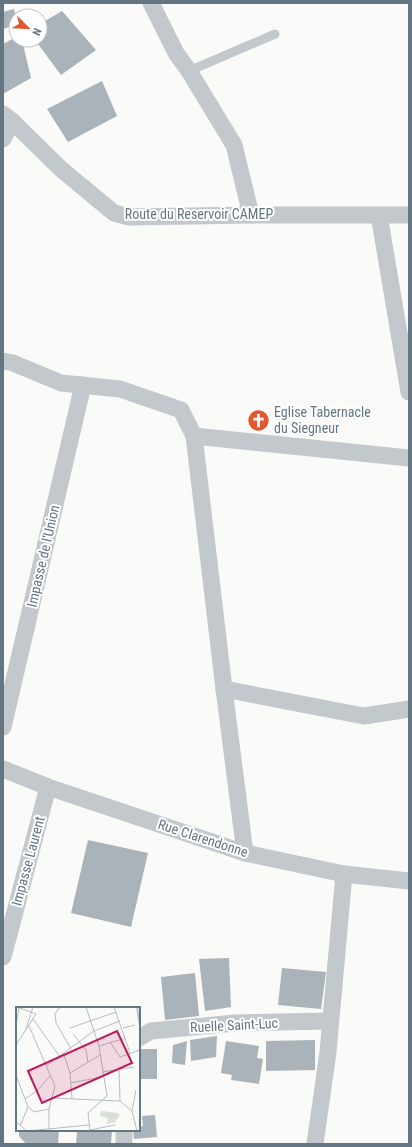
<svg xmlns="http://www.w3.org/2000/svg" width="412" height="1147" font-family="'Roboto Condensed',sans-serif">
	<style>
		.building { fill: #aab3b9 }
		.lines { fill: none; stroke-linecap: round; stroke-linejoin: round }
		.service { stroke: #c3c8cc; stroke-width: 9 }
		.minor { stroke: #c3c8cc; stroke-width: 17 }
		.labels { text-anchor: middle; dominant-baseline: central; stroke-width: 4; stroke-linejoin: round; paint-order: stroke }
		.street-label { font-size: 14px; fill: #657683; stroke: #fff }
		.poi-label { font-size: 14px; fill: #657683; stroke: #fff; text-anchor: start }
		.inset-river { fill: none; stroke: #bbc7cb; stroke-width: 2 }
		.inset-road { fill: none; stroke: #b5bdc2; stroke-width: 1 }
		.view { fill: #c2185b; fill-opacity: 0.15; stroke: #c2185b; stroke-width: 2 }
		.inset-edge { fill: none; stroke: #657683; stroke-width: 2 }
	</style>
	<rect width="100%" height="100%" fill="#fafaf8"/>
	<!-- building -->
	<g class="building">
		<path d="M14,9l2,9v7l-13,4v-17z"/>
		<path d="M62,11l34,39 -35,25 -26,-35h5v-16z"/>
		<path d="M16,37v3h6l9,38 -28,16v-50z"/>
		<path d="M102,81l15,35 -49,26 -21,-33z"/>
		<path d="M88,840l60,13 -17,74 -60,-14z"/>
		<path d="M229,958l2,49 -26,4 -6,-52z"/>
		<path d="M282,968l44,4 -5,37 -43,-4z"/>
		<path d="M195,973l4,43 -34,4 -4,-43z"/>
		<path d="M217,1036l-1,21 -25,4 -1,-21z"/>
		<path d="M315,1040v30l-49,1v-30z"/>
		<path d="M187,1041l-2,24 -13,-2 1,-18z"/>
		<path d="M226,1041l33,5 -2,12 6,1 -4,25 -28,-4 1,-5 -11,-2z"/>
		<rect x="139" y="1049" width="18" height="30"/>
		<path d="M155,1115l2,22 -23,2 -1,-9h6v-3l4,-1 -1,-10z"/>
		<path d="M19,1130h40l-1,14h-32l-7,-8z"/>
		<path d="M77,1130h35l-1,14h-35z"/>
	</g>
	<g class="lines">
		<!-- service -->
		<path class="service" d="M189,71l86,-37"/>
		<!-- minor -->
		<g class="minor">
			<path d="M151,3l25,50 13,18 45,74 17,70"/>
			<path d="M3,114l9,7 49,48 53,44 15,4 122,-2h158"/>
			<path d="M3,139l9,-18"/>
			<path d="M379,215l30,177"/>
			<path d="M3,361l10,2 48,20 59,6 61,21 13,26 30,253 21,164"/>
			<path d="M194,436l215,22"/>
			<path d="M224,689l140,27 45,-7"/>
			<path d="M3,727l80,-342"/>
			<path d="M3,769l45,18 197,66 99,21 65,7"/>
			<path d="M3,957l45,-170"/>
			<path d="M139,1038l12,-7 84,-8 95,-2"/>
			<path d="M124,1130v14"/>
			<path d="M315,1144l13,-92 16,-178"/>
		</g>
	</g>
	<!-- icons -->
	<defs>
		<symbol id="church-disc" viewBox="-11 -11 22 22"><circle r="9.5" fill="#e4572e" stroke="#fff"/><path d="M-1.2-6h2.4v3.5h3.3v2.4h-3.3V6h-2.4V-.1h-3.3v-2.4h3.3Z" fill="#fff"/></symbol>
	</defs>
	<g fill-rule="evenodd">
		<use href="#church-disc" x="246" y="408" width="25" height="25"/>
	</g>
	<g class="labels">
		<!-- street labels -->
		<g class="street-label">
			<text x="199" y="214">Route du Reservoir CAMEP</text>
			<text transform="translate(43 556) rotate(-77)">Impasse de l'Union</text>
			<text transform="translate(203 838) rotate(18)">Rue Clarendonne</text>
			<text transform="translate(28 861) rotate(-75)">Impasse Laurent</text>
			<text transform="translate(234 1025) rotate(-3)">Ruelle Saint-Luc</text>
		</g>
		<!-- poi labels -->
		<g class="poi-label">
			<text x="274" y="412">Eglise Tabernacle<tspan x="274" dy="16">du Siegneur</tspan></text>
		</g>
	</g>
	<!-- overview -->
	<g transform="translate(16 1007)">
		<rect width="124" height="124" fill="#fafaf8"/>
		<path d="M85,104l17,2 2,2 -5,7 -8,2 1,-6 -8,-2z" fill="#dadfd7"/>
		<path class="inset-river" d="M121,0l3,19"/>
		<path class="inset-road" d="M44,0l-5,7 1,9 15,26M70,0l13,39 8,50 -19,17 2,18M98,0l16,46M17,12l27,38M0,18l3,-17M13,19l26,60 -6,23v22M54,21l46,-16M107,21l12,-3M10,22l7,-22M57,27l13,16 2,12M94,35l10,15 20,-7M0,38l20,-31 -19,-7M83,39l27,-8M48,48l6,18 2,26M30,59l48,-35 26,-10M103,62l1,32 12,10 5,20M86,65l32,-5M54,66l30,-18M0,68l12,32 -8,19M54,76l32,-6M35,91l69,3M9,92l12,-8 13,-15M12,100l6,5 15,-3M116,104l4,-21M0,115l11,9M74,123l25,-5M11,124l62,-6"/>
		<path class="view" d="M101,24l15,32 -90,40 -14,-32z"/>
		<rect width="124" height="124" class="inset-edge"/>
	</g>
	<!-- border -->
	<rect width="412" height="1147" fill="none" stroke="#657683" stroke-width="8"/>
	<!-- north arrow -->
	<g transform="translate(28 28) rotate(114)"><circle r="19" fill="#ffffff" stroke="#c1c8cd"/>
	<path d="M0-3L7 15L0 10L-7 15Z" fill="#e4572e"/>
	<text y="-6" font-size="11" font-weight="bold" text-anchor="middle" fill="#657683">N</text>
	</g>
</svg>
